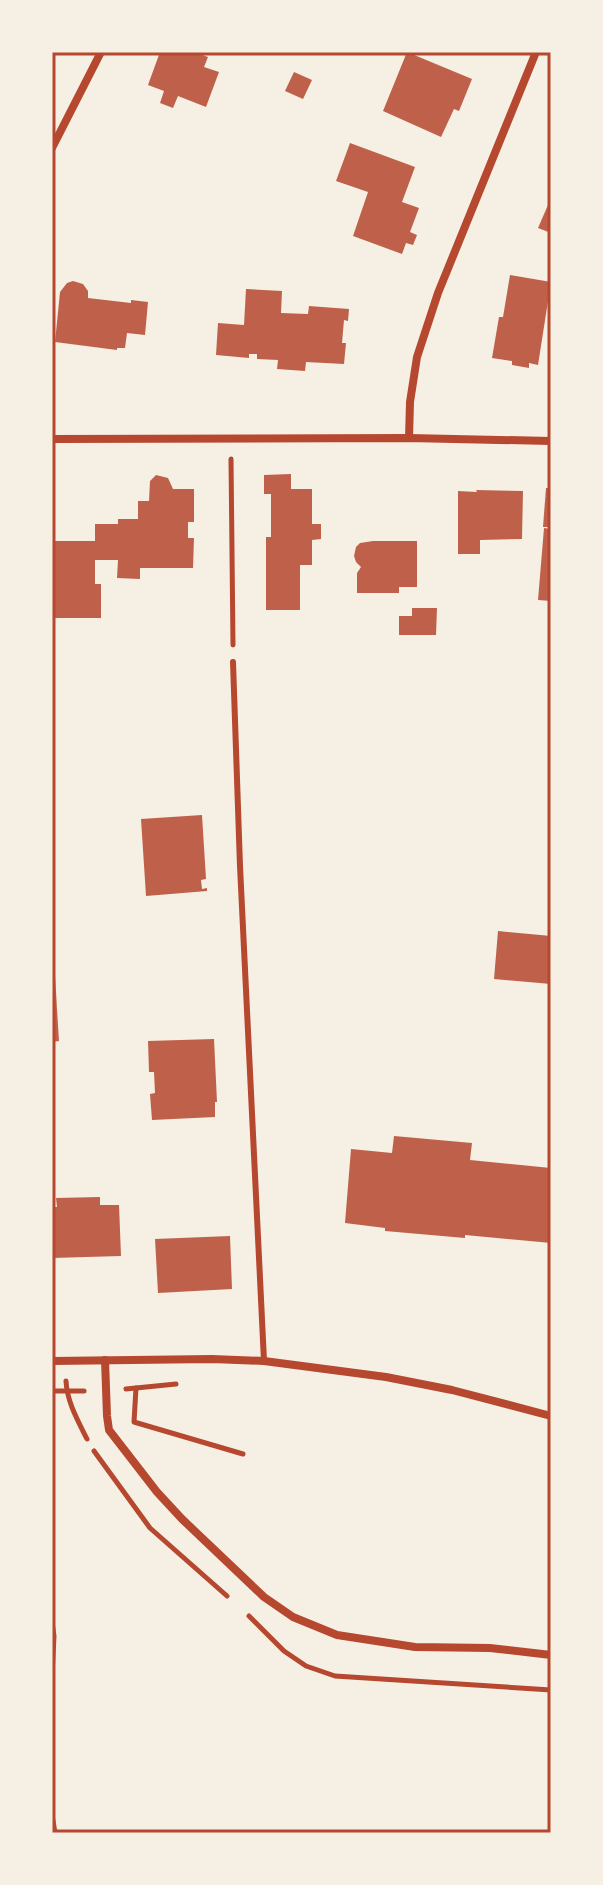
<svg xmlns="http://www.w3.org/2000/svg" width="603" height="1885" font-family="Figtree,sans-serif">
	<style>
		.building { fill: #bf614a }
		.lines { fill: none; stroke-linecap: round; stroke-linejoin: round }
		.path { stroke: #b5482f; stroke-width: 5 }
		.service { stroke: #b5482f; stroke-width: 6 }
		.minor { stroke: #b5482f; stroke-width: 8 }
		.neatline { fill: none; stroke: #b5482f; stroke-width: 3 }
	</style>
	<rect width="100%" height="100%" fill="#f6efe4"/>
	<!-- building -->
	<g class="building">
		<path d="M160,52h34l14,5 -4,10 15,5 -13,35 -28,-11 -5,12 -13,-5 4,-12 -16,-6z"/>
		<path d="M407,52l65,27 -13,32 -5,-2 -13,28 -58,-26z"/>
		<path d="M294,72l18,8 -9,19 -18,-8z"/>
		<path d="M350,143l65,24 -13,35 17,6 -9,24 7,3 -4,10 -7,-2 -4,11 -49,-18 15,-44 -32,-11z"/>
		<path d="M551,198v35l-13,-5z"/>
		<path d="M510,275l41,7 -13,83 -9,-2v5l-17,-3v-4l-20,-3 7,-41h4z"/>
		<path d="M73,281l10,3 5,7v7l43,5v-3l17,2 -3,33 -18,-2 -2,15h-8v2l-62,-8 5,-50 7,-9z"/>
		<path d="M246,289l36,2 -1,22 27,1 1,-8 40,3 -1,12 -4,-1 -2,23h4l-2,21 -38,-2 -1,9 -28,-2 1,-9 -21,-1v-5h-8v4l-33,-3 2,-32 26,2z"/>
		<path d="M291,474v15h21v35h9v15l-9,1v25h-12v45h-34v-73h5v-43h-7v-19z"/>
		<path d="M156,475l12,3 5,11h21v33h-6v16h6l-1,30h-53v11l-23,-1 1,-18h-23v24h6v34h-49v-77h43v-17h23v-5h20v-18h11l1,-20z"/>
		<path d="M546,488h5v39h-8z"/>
		<path d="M476,490l47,1 -1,48 -42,1v14h-22v-63l19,1z"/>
		<path d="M544,528l7,1v72l-13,-1z"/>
		<path d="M373,541h44v46h-18v6h-42v-20l4,-6 -5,-5 -2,-6 2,-9 4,-4z"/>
		<path d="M412,608h25l-1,27h-37v-19h13z"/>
		<path d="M202,815l4,64 -5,1 1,9 5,-1v3l-61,5 -5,-77z"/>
		<path d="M498,931l53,5v48l-57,-5z"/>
		<path d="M52,976h3l4,65 -7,1z"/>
		<path d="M214,1039l3,63h-2v15l-63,3 -2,-26 5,-1 -1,-21h-5l-1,-31z"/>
		<path d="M394,1136l78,7 -2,17 81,8v75l-86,-8v3l-80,-7v-3l-40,-5 6,-74 41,4z"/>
		<path d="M100,1197v8h19l2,51 -69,2v-51h5l-1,-9z"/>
		<path d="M230,1236l2,53 -74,4 -3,-54z"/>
	</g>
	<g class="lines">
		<!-- path -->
		<g class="path">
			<path d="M231,459l2,186"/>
			<path d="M66,1381c1,21 12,40 21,58"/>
			<path d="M136,1388l-2,34 109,32"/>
			<path d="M126,1389l50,-5"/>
			<path d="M52,1391h32"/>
			<path d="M94,1451l56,77 77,68"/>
			<path d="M249,1616l35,35 22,15 29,10 216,14"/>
			<path d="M52,1622l2,14 -2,40"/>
			<path d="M52,1815l3,18"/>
		</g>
		<!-- service -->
		<path class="service" d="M233,662l7,204 24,495"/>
		<!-- minor -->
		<g class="minor">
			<path d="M52,148l49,-96"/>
			<path d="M409,438l1,-36 7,-45 21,-64 98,-241"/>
			<path d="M52,439l357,-1 142,3"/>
			<path d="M105,1360l2,56 2,14 48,62 25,27 82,78 29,20 44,18 78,12 75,1 61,7"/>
			<path d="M52,1361l160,-2 52,2 122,16 66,13 99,26"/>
		</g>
	</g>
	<!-- border -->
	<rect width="603" height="1885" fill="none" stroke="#f6efe4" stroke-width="108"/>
	<rect x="54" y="54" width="495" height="1777" class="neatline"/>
</svg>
